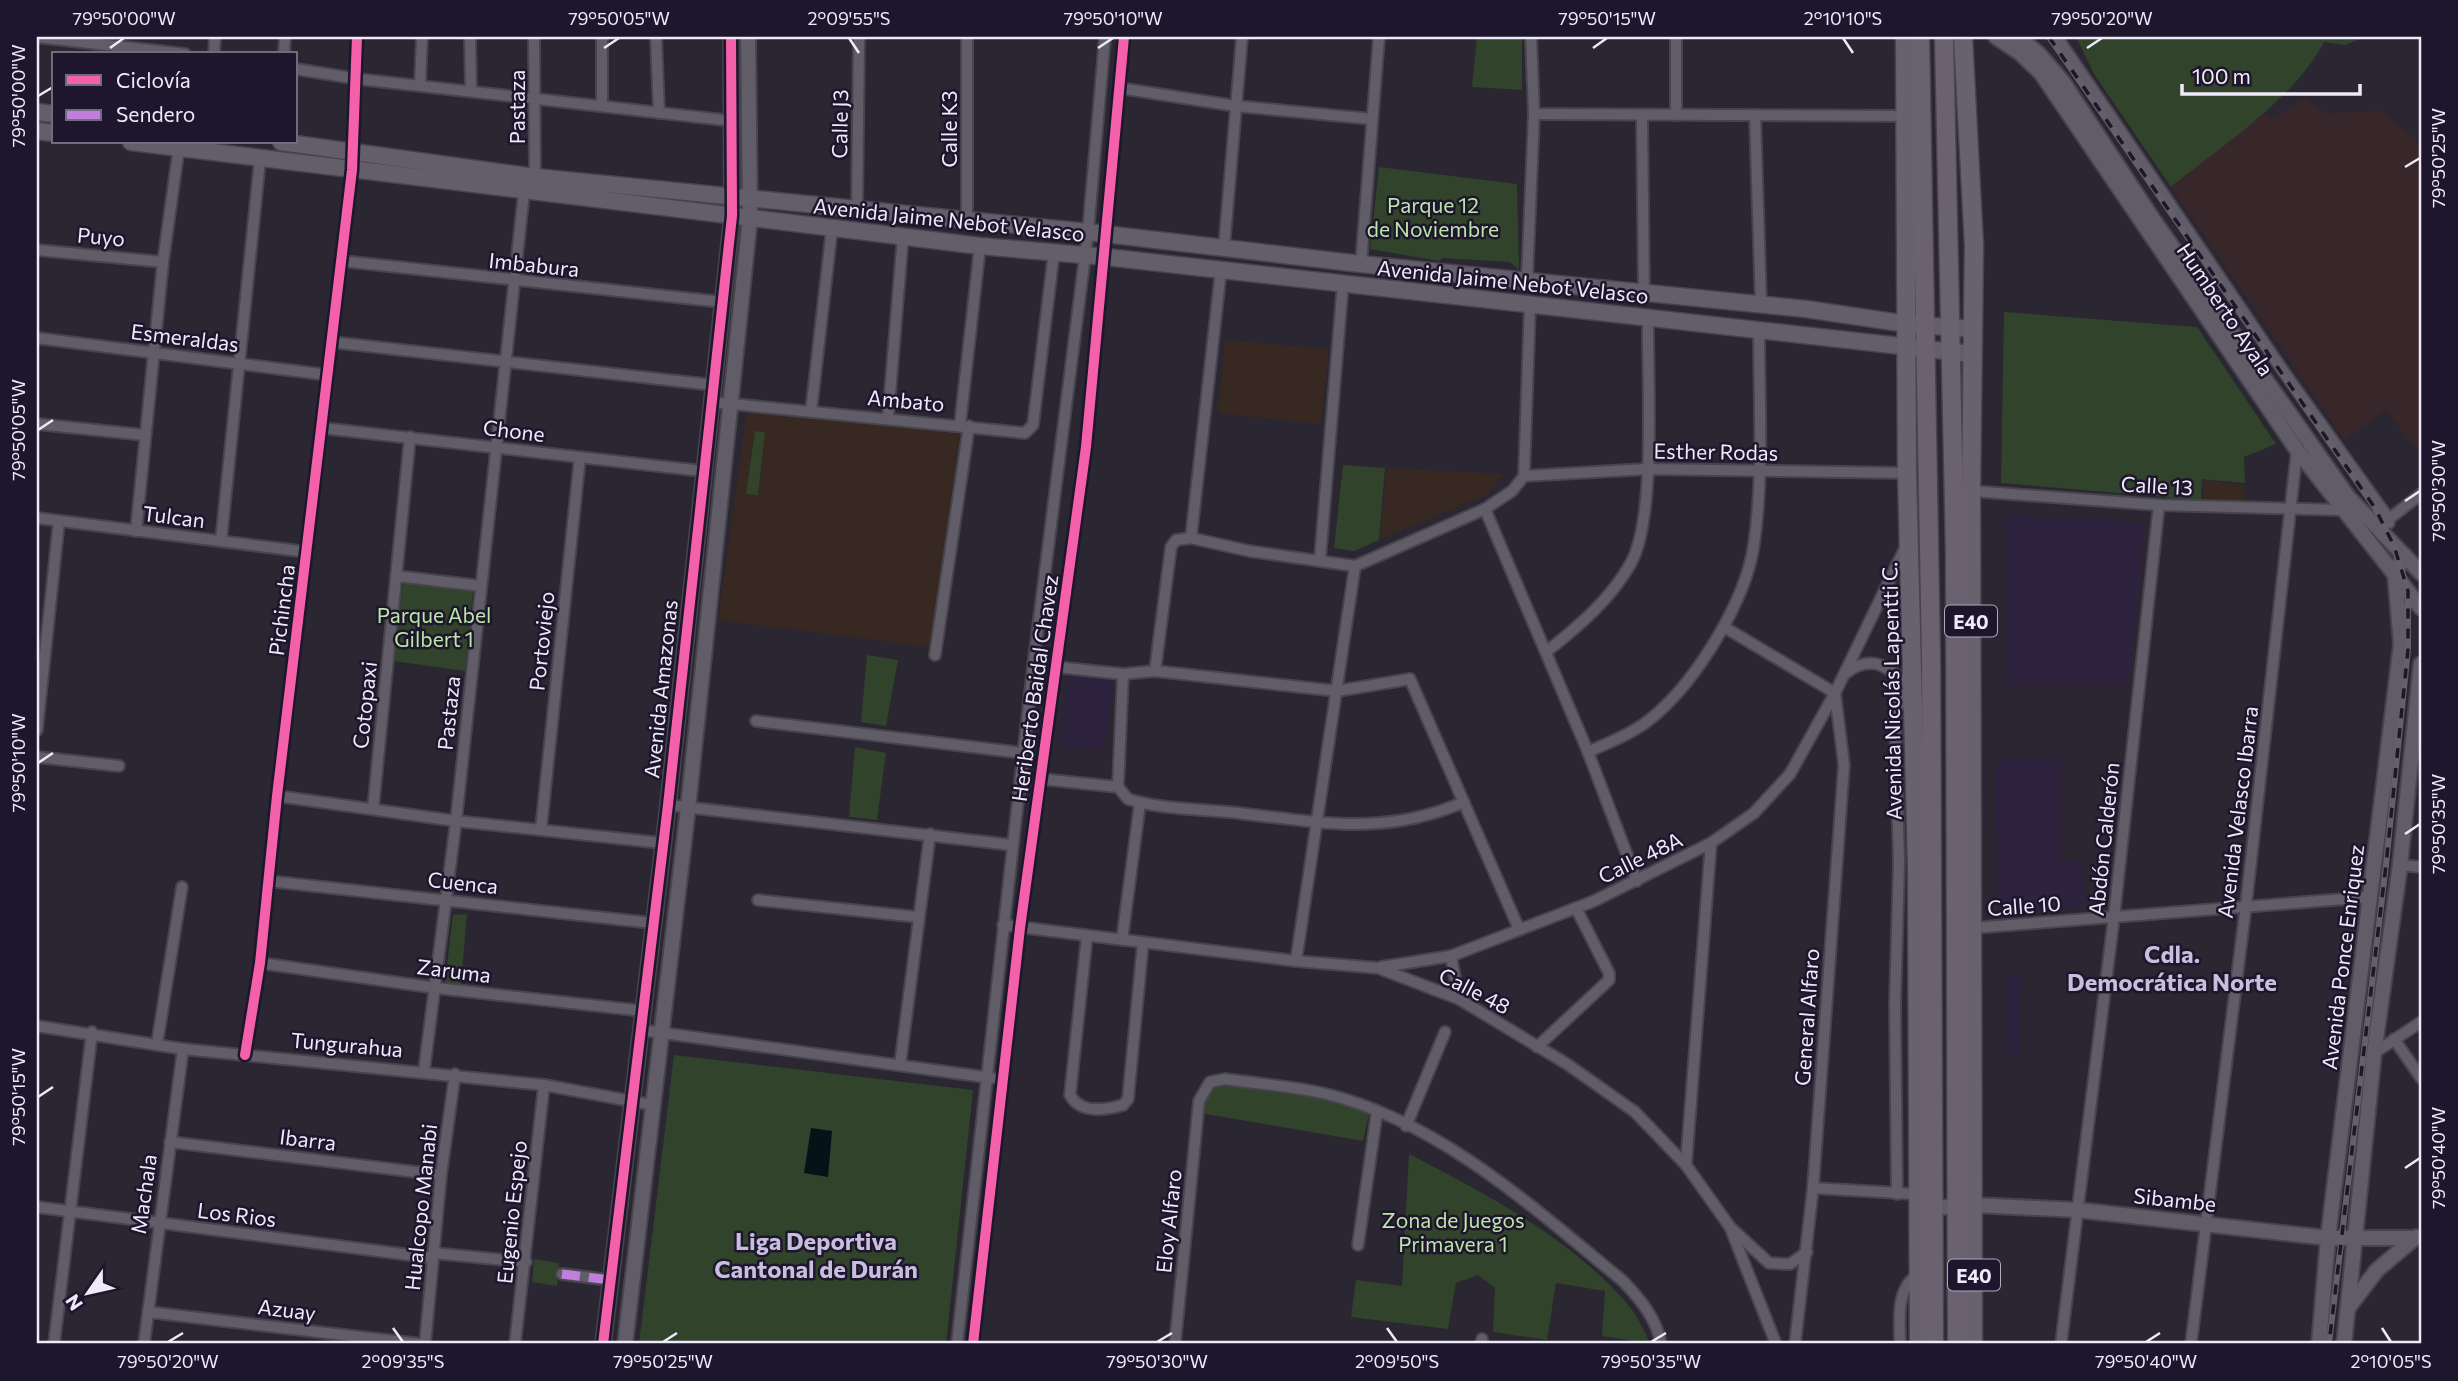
<svg xmlns="http://www.w3.org/2000/svg" width="2458" height="1381" font-family="Commissioner,sans-serif">
	<style>
		.built { fill: #2d233f }
		.education { fill: #37262a }
		.medical { fill: #372822 }
		.green { fill: #31432a }
		.water { fill: #051217 }
		.lines { fill: none; stroke-linecap: round; stroke-linejoin: round }
		.minor-casing { stroke: #47444e; stroke-width: 14 }
		.tertiary-casing { stroke: #47444e; stroke-width: 18 }
		.secondary-casing { stroke: #47444e; stroke-width: 19 }
		.primary-casing { stroke: #47444e; stroke-width: 21 }
		.trunk-casing { stroke: #47444e; stroke-width: 21 }
		.minor { stroke: #605d68; stroke-width: 10 }
		.tertiary { stroke: #605d68; stroke-width: 14 }
		.secondary { stroke: #645e6b; stroke-width: 16 }
		.primary { stroke: #68616e; stroke-width: 18 }
		.trunk { stroke: #6a6270; stroke-width: 18 }
		.rail-casing { stroke: #636069; stroke-width: 6 }
		.rail { stroke: #1e162d; stroke-width: 3.5; stroke-dasharray: 10; stroke-linecap: butt }
		.quiet { stroke: #c07fdc; stroke-width: 9; stroke-dasharray: 18 9; stroke-linecap: butt }
		.cycleway-casing { stroke: #1e162d; stroke-width: 15 }
		.cycleway { stroke: #f560ab; stroke-width: 10 }
		.ticks { fill: none; stroke: #efeafa; stroke-width: 2.5 }
		.labels { text-anchor: middle; dominant-baseline: central; stroke-width: 5; stroke-linejoin: round; paint-order: stroke }
		.shield { fill: #1e162d; stroke: #b0aabc; stroke-width: 2 }
		.shield-label { font-size: 19px; font-weight: bold; fill: #efeafa }
		.street-label { font-size: 21px; fill: #efeafa; stroke: #1e162d }
		.park-label { font-size: 21px; fill: #bbe6a7; stroke: #1e162d }
		.quarter-label { font-size: 24px; font-weight: bold; fill: #c8bfdf; stroke: #1e162d }
		.neatline { fill: none; stroke: #efeafa; stroke-width: 2.5 }
		.ticks-label { font-size: 18px; text-anchor: middle; fill: #efeafa }
	</style>
	<rect width="100%" height="100%" fill="#2a2632"/>
	<!-- built -->
	<g class="built">
		<path d="M2006,515l139,8 -17,163h-121z"/>
		<path d="M1068,675l45,6 -9,69 -45,-6z"/>
		<path d="M2061,757v103l20,2 5,44 -87,10 -4,-155z"/>
		<path d="M2009,976h12l-2,79 -14,-1z"/>
	</g>
	<!-- education -->
	<path class="education" d="M2305,99l20,14 56,-2 40,32v315l-34,-48 -43,30 -173,-253 93,-74 7,6z"/>
	<!-- medical -->
	<g class="medical">
		<path d="M1225,340l104,9 -8,75 -103,-11z"/>
		<path d="M747,411l213,23 -29,213 -213,-27z"/>
		<path d="M1387,468l117,6 -17,21 -107,44z"/>
		<path d="M2203,480l41,5 1,19 -42,-4z"/>
	</g>
	<!-- green -->
	<g class="green">
		<path d="M1477,37h45v53l-50,-3z"/>
		<path d="M2076,37h289l-20,8 -21,-3c-31,59 -102,103 -153,145l-77,-113z"/>
		<path d="M1379,167l138,17 2,86 -9,-8 -67,-4 -4,3 -69,-12z"/>
		<path d="M2004,312l193,15 79,117 -32,13 1,26 -43,-4 -1,21 -200,-17z"/>
		<path d="M755,431l10,1 -7,63 -12,-1z"/>
		<path d="M1343,465l42,3 -6,72 -25,11 -20,-3z"/>
		<path d="M403,583l70,8 -8,80 -72,-10z"/>
		<path d="M867,655l31,5 -12,66 -25,-4z"/>
		<path d="M855,747l31,6 -9,67 -28,-3z"/>
		<path d="M467,914l-6,70 -16,-1 8,-68z"/>
		<path d="M674,1055l299,35 -27,254h-307z"/>
		<path d="M1210,1082l82,7 78,21 -7,31 -163,-28z"/>
		<path d="M1409,1154c76,39 165,86 221,153 8,10 14,25 21,37l-49,-8 3,-45 -49,-8 -9,57 -54,-8 2,-44 -17,-13 -22,8 -8,46 -97,-12 5,-37 46,6z"/>
		<path d="M534,1259l25,4 -2,23 -25,-4z"/>
	</g>
	<!-- water -->
	<path class="water" d="M811,1128l21,3 -4,46 -24,-4z"/>
	<g class="lines">
		<defs>
			<g id="minor">
				<path d="M37,37l148,17"/>
				<path d="M470,37l1,53"/>
				<path d="M534,37l1,140"/>
				<path d="M656,37l3,76"/>
				<path d="M2057,37l227,335 105,147"/>
				<path d="M214,54l1,-17"/>
				<path d="M284,54l1,-17"/>
				<path d="M296,69l62,10 375,42"/>
				<path d="M420,85l2,-48"/>
				<path d="M1119,88l117,18 136,13"/>
				<path d="M602,104v-67"/>
				<path d="M1534,114l371,2"/>
				<path d="M1676,115v-78"/>
				<path d="M1755,115l6,190"/>
				<path d="M1642,116l2,177"/>
				<path d="M857,211l2,-174"/>
				<path d="M967,221v-184"/>
				<path d="M1224,248l18,-211"/>
				<path d="M37,250l126,12"/>
				<path d="M342,261l380,41"/>
				<path d="M1361,264l18,-227"/>
				<path d="M1527,280l7,-166 -3,-77"/>
				<path d="M37,338l291,37"/>
				<path d="M331,342l382,43"/>
				<path d="M712,402l313,31 8,-8 21,-173"/>
				<path d="M811,412l21,-184"/>
				<path d="M888,417l15,-181"/>
				<path d="M37,424l108,11"/>
				<path d="M960,425l20,-179"/>
				<path d="M322,428l380,43"/>
				<path d="M1524,476l123,-7 260,4"/>
				<path d="M1971,491l188,14 182,5"/>
				<path d="M1485,509l103,243 49,129"/>
				<path d="M37,518l270,34"/>
				<path d="M2389,523v-4l32,-25"/>
				<path d="M136,531l27,-269 16,-115"/>
				<path d="M1191,538l30,-268"/>
				<path d="M221,541l39,-381"/>
				<path d="M1320,559l23,-276"/>
				<path d="M396,576l85,10"/>
				<path d="M1724,627l111,66 9,72 -31,423 -18,156"/>
				<path d="M1546,652c32,-25 65,-53 85,-89 26,-48 16,-186 17,-245"/>
				<path d="M935,655l34,-229"/>
				<path d="M1056,667l67,7 32,-3 182,20 73,-12 109,250"/>
				<path d="M1155,671l16,-124 5,-7 15,-2 58,13 106,15 130,-57 27,-18 12,-15 6,-171"/>
				<path d="M1846,673c27,-21 44,-5 65,16l-9,8 -7,20 4,146 -4,141 2,190"/>
				<path d="M1123,674l-5,113 10,12c31,10 68,10 101,13 86,9 152,26 235,-10"/>
				<path d="M756,721l267,32"/>
				<path d="M37,730l22,-209"/>
				<path d="M1588,752c22,-10 46,-19 65,-35 44,-37 93,-116 101,-173 10,-70 5,-143 5,-213"/>
				<path d="M37,757l82,9"/>
				<path d="M1041,779l77,8"/>
				<path d="M277,796l179,25 206,22"/>
				<path d="M668,805l344,40"/>
				<path d="M373,809l37,-372"/>
				<path d="M541,829l39,-372"/>
				<path d="M2400,865l21,2"/>
				<path d="M268,881l384,42"/>
				<path d="M758,900l160,17"/>
				<path d="M1003,925l293,36 82,7 81,31 108,65 68,48 51,53 44,62 46,117"/>
				<path d="M1972,928l399,-31"/>
				<path d="M1087,936l-17,159c10,19 36,15 53,10l5,-6 15,-156"/>
				<path d="M1122,940l18,-137"/>
				<path d="M1451,956l8,43"/>
				<path d="M1296,961l59,-395"/>
				<path d="M260,963l176,25 208,23"/>
				<path d="M1381,967l70,-11 143,-55 117,-58 43,-30 36,-39 45,-81 71,-147"/>
				<path d="M37,1026l146,23 361,36 109,20"/>
				<path d="M641,1030l351,48"/>
				<path d="M2394,1039l27,39"/>
				<path d="M157,1044l25,-157"/>
				<path d="M1537,1047l72,-67v-7l-33,-65"/>
				<path d="M2374,1053l47,-31"/>
				<path d="M245,1055l15,-92 17,-167 75,-626 5,-133"/>
				<path d="M900,1065l30,-231"/>
				<path d="M424,1071l32,-250 68,-629"/>
				<path d="M1406,1126l39,-94"/>
				<path d="M170,1142l271,33"/>
				<path d="M1686,1165l25,-322"/>
				<path d="M1813,1188l103,6"/>
				<path d="M37,1207l396,51"/>
				<path d="M1732,1229l37,34 21,1 17,-12"/>
				<path d="M1358,1245l19,-133"/>
				<path d="M433,1253l93,9"/>
				<path d="M562,1274l48,6"/>
				<path d="M148,1312l273,32"/>
				<path d="M54,1344l38,-312"/>
				<path d="M144,1344l39,-295"/>
				<path d="M425,1344l16,-169 14,-101"/>
				<path d="M515,1344l29,-259"/>
				<path d="M957,1344l76,-677 55,-435 17,-195"/>
				<path d="M973,1344l47,-416 66,-481 38,-410"/>
				<path d="M1175,1344l24,-243 11,-19 15,-3c33,5 69,7 101,15 113,27 209,115 297,187 17,18 34,38 38,63"/>
				<path d="M1481,1344l1,-5"/>
				<path d="M1900,1344c0,-25 -5,-54 18,-70"/>
				<path d="M2061,1344l53,-427 45,-412"/>
				<path d="M2191,1344l55,-439 51,-455"/>
			</g>
			<g id="tertiary">
				<path d="M1996,37l24,16 21,20 256,377 124,158"/>
				<path d="M2018,37l20,16 25,29 89,136 196,279 73,76"/>
				<path d="M1932,1208l42,-3 104,5 250,28h86"/>
				<path d="M2348,1308l29,-38 39,-33"/>
				<path d="M603,1344l65,-539 64,-589 -1,-179"/>
				<path d="M625,1344l63,-536 62,-590 -2,-181"/>
				<path d="M2319,1344l9,-106 73,-594 -6,-70 9,-19"/>
				<path d="M2344,1344l30,-291 26,-188 21,-201"/>
			</g>
			<g id="secondary">
				<path d="M37,112l17,2"/>
				<path d="M37,131l17,2"/>
				<path d="M131,142l849,104 126,11 866,97"/>
				<path d="M281,142l254,35 553,55 273,32 445,45 101,15 66,5"/>
			</g>
			<g id="primary">
				<path d="M1905,37l2,436 10,393 2,478"/>
				<path d="M1963,37l11,209 -3,245 2,853"/>
			</g>
			<g id="trunk">
				<path d="M1920,37l11,623 3,684"/>
				<path d="M1944,37l11,515 2,792"/>
			</g>
		</defs>
		<!-- minor casing -->
		<use href="#minor" class="minor-casing"/>
		<!-- tertiary casing -->
		<use href="#tertiary" class="tertiary-casing"/>
		<!-- secondary casing -->
		<use href="#secondary" class="secondary-casing"/>
		<!-- primary casing -->
		<use href="#primary" class="primary-casing"/>
		<!-- trunk casing -->
		<use href="#trunk" class="trunk-casing"/>
		<!-- minor -->
		<use href="#minor" class="minor"/>
		<!-- tertiary -->
		<use href="#tertiary" class="tertiary"/>
		<!-- secondary -->
		<use href="#secondary" class="secondary"/>
		<!-- primary -->
		<use href="#primary" class="primary"/>
		<!-- trunk -->
		<use href="#trunk" class="trunk"/>
		<defs>
			<path id="rail" d="M2049,37l326,471 19,38 14,45v58l-22,216 -57,479"/>
		</defs>
		<!-- rail casing -->
		<use href="#rail" class="rail-casing"/>
		<!-- rail -->
		<use href="#rail" class="rail"/>
		<!-- quiet -->
		<path class="quiet" d="M562,1274l48,6"/>
		<defs>
			<g id="cycleway">
				<path d="M245,1055l15,-92 17,-167 75,-626 5,-133"/>
				<path d="M603,1344l65,-539 64,-589 -1,-179"/>
				<path d="M973,1344l47,-416 66,-481 38,-410"/>
			</g>
		</defs>
		<!-- cycleway casing -->
		<use href="#cycleway" class="cycleway-casing"/>
		<!-- cycleway -->
		<use href="#cycleway" class="cycleway"/>
	</g>
	<!-- ticks -->
	<path class="ticks" d="M849,38l10,15M1843,38l10,15M110,48l14,-10M604,48l15,-10M1098,48l15,-10M1593,48l14,-10M2087,48l15,-10M38,96l15,-9M2405,167l15,-9M38,430l15,-10M2405,501l15,-10M38,763l15,-10M2405,834l15,-10M38,1097l15,-10M2405,1168l15,-10M393,1328l10,14M1387,1328l10,14M2382,1328l9,14M168,1342l15,-9M663,1342l14,-9M1157,1342l15,-9M1651,1342l15,-9M2146,1342l14,-9"/>
	<g class="labels">
		<!-- shield labels -->
		<g class="shield">
			<rect x="1945" y="605.5" width="52" height="31" rx="5"/>
			<rect x="1948" y="1259.5" width="52" height="31" rx="5"/>
		</g>
		<g class="shield-label">
			<text x="1971" y="621">E40</text>
			<text x="1974" y="1275">E40</text>
		</g>
		<!-- street labels -->
		<g class="street-label">
			<text transform="translate(516 107) rotate(-90)">Pastaza</text>
			<text transform="translate(839 124) rotate(-89)">Calle J3</text>
			<text transform="translate(948 129) rotate(-90)">Calle K3</text>
			<text transform="translate(949 219) rotate(6)">Avenida Jaime Nebot Velasco</text>
			<text transform="translate(101 236) rotate(5)">Puyo</text>
			<text transform="translate(534 264) rotate(6)">Imbabura</text>
			<text transform="translate(1513 281) rotate(6)">Avenida Jaime Nebot Velasco</text>
			<text transform="translate(2226 309) rotate(56)">Humberto Ayala</text>
			<text transform="translate(185 337) rotate(7)">Esmeraldas</text>
			<text transform="translate(906 400) rotate(5)">Ambato</text>
			<text transform="translate(514 430) rotate(7)">Chone</text>
			<text transform="translate(1716 451) rotate(1)">Esther Rodas</text>
			<text transform="translate(2157 485) rotate(3)">Calle 13</text>
			<text transform="translate(174 516) rotate(7)">Tulcan</text>
			<text transform="translate(281 610) rotate(-83)">Pichincha</text>
			<text transform="translate(541 641) rotate(-84)">Portoviejo</text>
			<text transform="translate(1034 688) rotate(-82)">Heriberto Baidal Chavez</text>
			<text transform="translate(660 689) rotate(-84)">Avenida Amazonas</text>
			<text transform="translate(1891 691) rotate(-91)">Avenida Nicolás Lapentti C.</text>
			<text transform="translate(364 705) rotate(-84)">Cotopaxi</text>
			<text transform="translate(448 713) rotate(-84)">Pastaza</text>
			<text transform="translate(2237 812) rotate(-83)">Avenida Velasco Ibarra</text>
			<text transform="translate(2103 839) rotate(-84)">Abdón Calderón</text>
			<text transform="translate(1640 857) rotate(-26)">Calle 48A</text>
			<text transform="translate(463 882) rotate(6)">Cuenca</text>
			<text transform="translate(2024 905) rotate(-4)">Calle 10</text>
			<text transform="translate(2342 957) rotate(-83)">Avenida Ponce Enriquez</text>
			<text transform="translate(454 970) rotate(7)">Zaruma</text>
			<text transform="translate(1475 990) rotate(27)">Calle 48</text>
			<text transform="translate(1806 1017) rotate(-86)">General Alfaro</text>
			<text transform="translate(347 1044) rotate(5)">Tungurahua</text>
			<text transform="translate(308 1139) rotate(7)">Ibarra</text>
			<text transform="translate(143 1194) rotate(-82)">Machala</text>
			<text transform="translate(2175 1199) rotate(6)">Sibambe</text>
			<text transform="translate(420 1207) rotate(-84)">Hualcopo Manabi</text>
			<text transform="translate(511 1212) rotate(-84)">Eugenio Espejo</text>
			<text transform="translate(237 1214) rotate(7)">Los Rios</text>
			<text transform="translate(1168 1221) rotate(-84)">Eloy Alfaro</text>
			<text transform="translate(287 1309) rotate(7)">Azuay</text>
		</g>
		<!-- park labels -->
		<g class="park-label">
			<text x="1433" y="204">Parque 12<tspan x="1433" dy="24">de Noviembre</tspan></text>
			<text x="434" y="614">Parque Abel<tspan x="434" dy="24">Gilbert 1</tspan></text>
			<text x="1453" y="1219">Zona de Juegos<tspan x="1453" dy="24">Primavera 1</tspan></text>
		</g>
		<!-- quarter labels -->
		<g class="quarter-label">
			<text x="2172" y="953">Cdla.<tspan x="2172" dy="28">Democrática Norte</tspan></text>
			<text x="816" y="1240">Liga Deportiva<tspan x="816" dy="28">Cantonal de Durán</tspan></text>
		</g>
	</g>
	<!-- border -->
	<rect width="2458" height="1381" fill="none" stroke="#1e162d" stroke-width="77"/>
	<!-- legend -->
	<rect x="52" y="52" width="245" height="91" fill="#1e162d" stroke="#726b7f" stroke-width="2"/>
	<rect x="66" y="75" width="35" height="10" fill="#f560ab" stroke="#726b7f" stroke-width="2"/>
	<text x="116" y="88" font-size="21" fill="#efeafa">Ciclovía</text>
	<rect x="66" y="110" width="35" height="10" fill="#c07fdc" stroke="#726b7f" stroke-width="2"/>
	<text x="116" y="122" font-size="21" fill="#efeafa">Sendero</text>
	<!-- north arrow -->
	<g transform="translate(88 1293) rotate(236)" stroke="#1e162d" stroke-width="5" paint-order="stroke">
	<path d="M0-5L12 26L0 18L-12 26Z" fill="#efeafa"/>
	<text y="-10" font-size="19" font-weight="bold" text-anchor="middle" fill="#efeafa">N</text>
	</g>
	<!-- scale -->
	<path d="M2182 84v10h178v-10" fill="none" stroke="#efeafa" stroke-width="3.5"/>
	<text x="2192" y="84" font-size="21" fill="#efeafa" stroke="#1e162d" stroke-width="5" paint-order="stroke">100 m</text>
	<rect x="38" y="38" width="2382" height="1304" class="neatline"/>
	<g class="ticks-label">
		<text x="124" y="25">79°50'00"W</text>
		<text x="619" y="25">79°50'05"W</text>
		<text x="849" y="25">2°09'55"S</text>
		<text x="1113" y="25">79°50'10"W</text>
		<text x="1607" y="25">79°50'15"W</text>
		<text x="1843" y="25">2°10'10"S</text>
		<text x="2102" y="25">79°50'20"W</text>
		<text transform="translate(19 96) rotate(-90)" y="6">79°50'00"W</text>
		<text transform="translate(2439 158) rotate(-90)" y="6">79°50'25"W</text>
		<text transform="translate(19 430) rotate(-90)" y="6">79°50'05"W</text>
		<text transform="translate(2439 491) rotate(-90)" y="6">79°50'30"W</text>
		<text transform="translate(19 763) rotate(-90)" y="6">79°50'10"W</text>
		<text transform="translate(2439 824) rotate(-90)" y="6">79°50'35"W</text>
		<text transform="translate(19 1097) rotate(-90)" y="6">79°50'15"W</text>
		<text transform="translate(2439 1158) rotate(-90)" y="6">79°50'40"W</text>
		<text x="168" y="1368">79°50'20"W</text>
		<text x="403" y="1368">2°09'35"S</text>
		<text x="663" y="1368">79°50'25"W</text>
		<text x="1157" y="1368">79°50'30"W</text>
		<text x="1397" y="1368">2°09'50"S</text>
		<text x="1651" y="1368">79°50'35"W</text>
		<text x="2146" y="1368">79°50'40"W</text>
		<text x="2391" y="1368">2°10'05"S</text>
	</g>
</svg>
